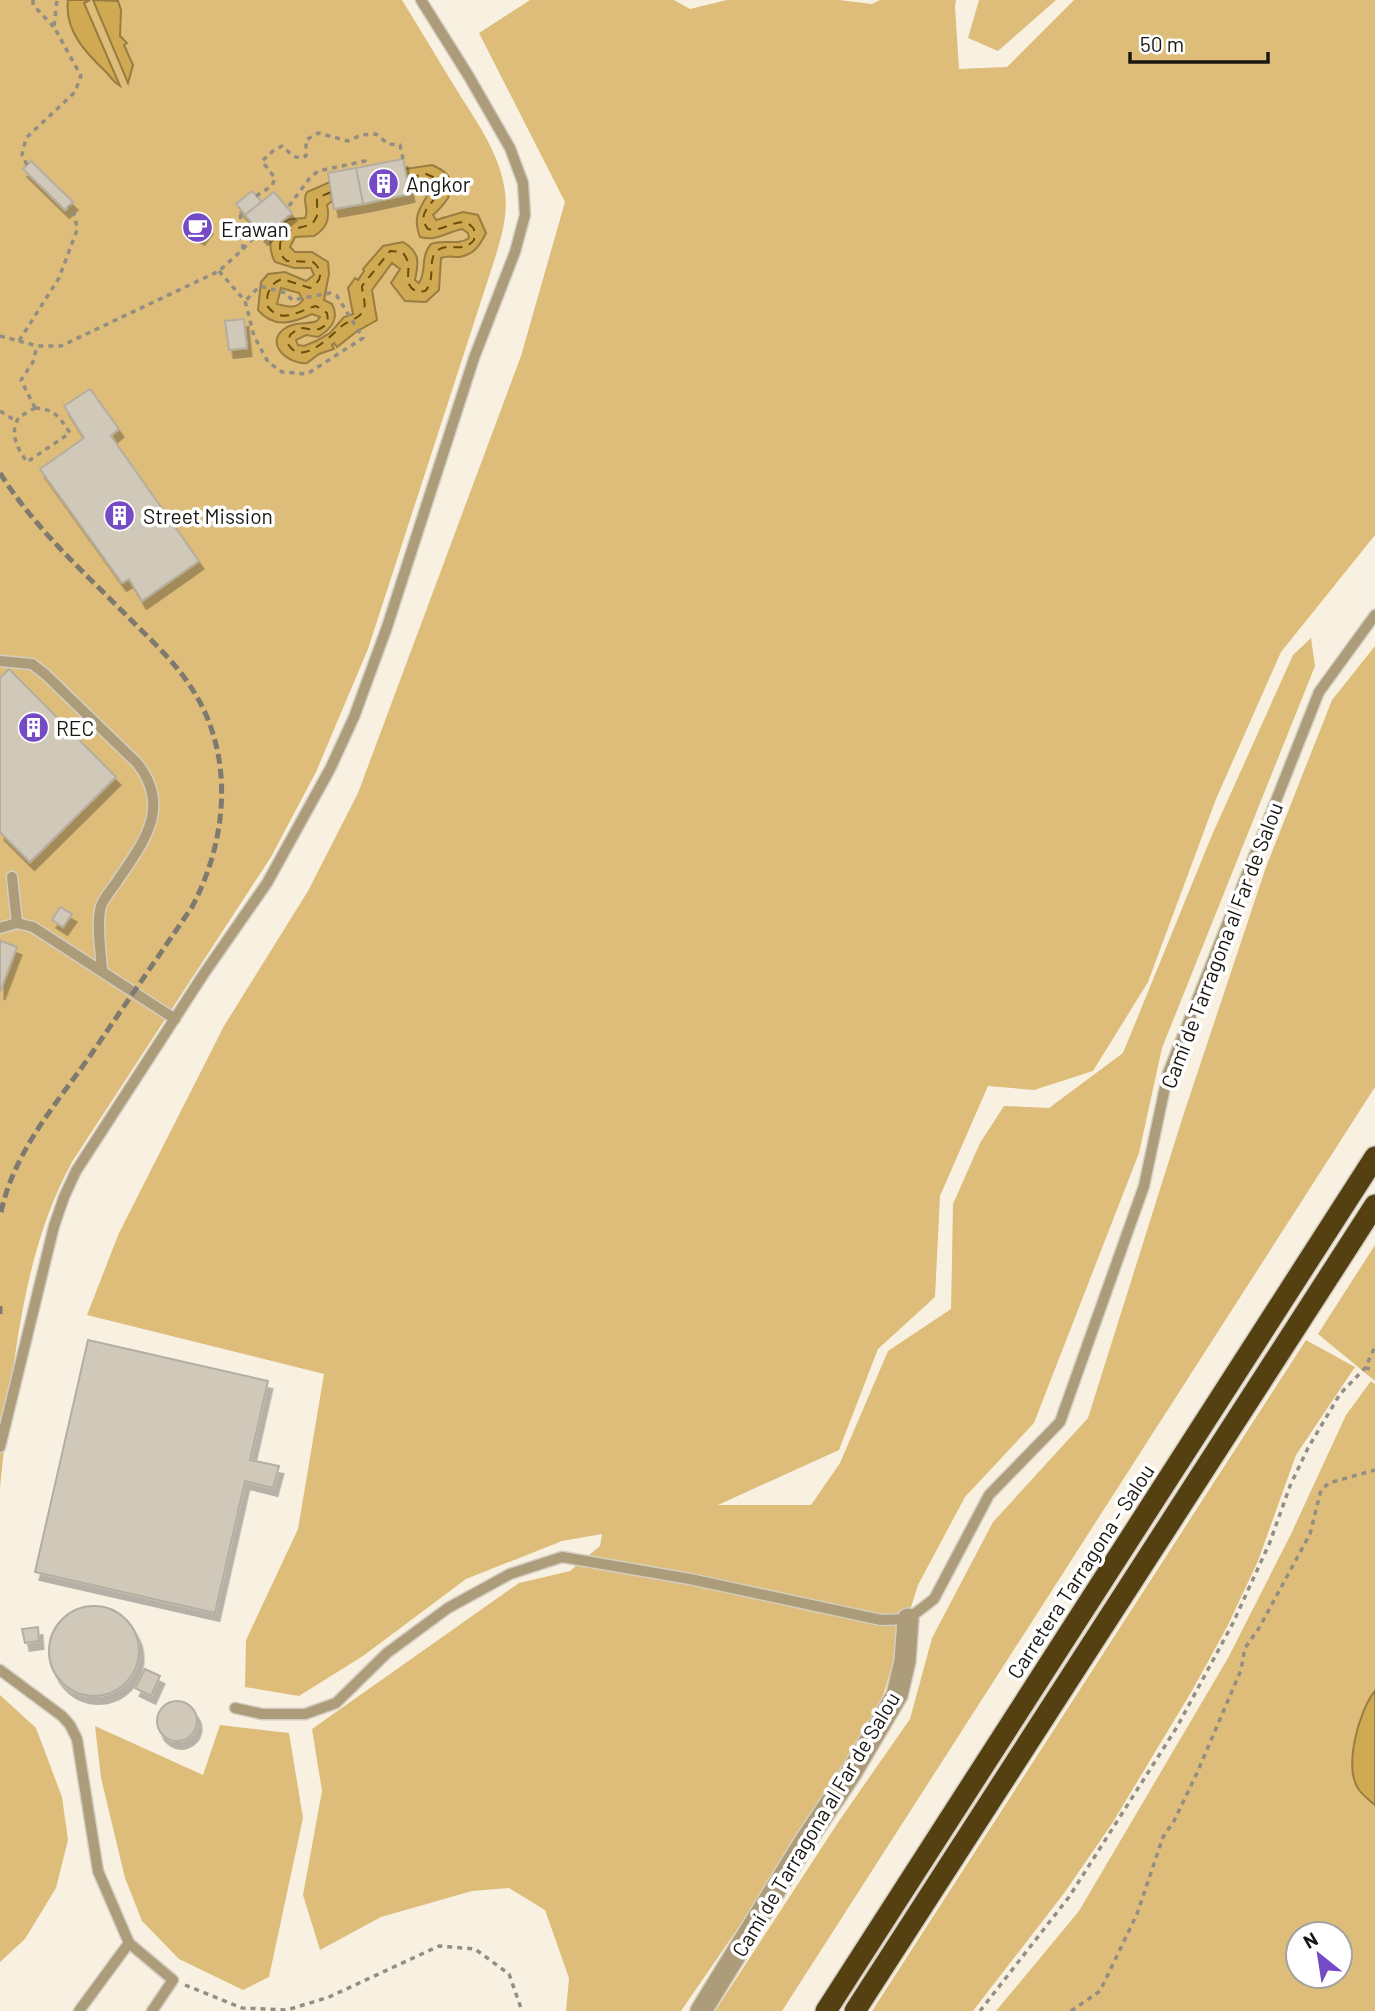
<svg xmlns="http://www.w3.org/2000/svg" width="1375" height="2011" font-family="Barlow,sans-serif">
	<style>
		.green { fill: #ddbd79; fill-rule: evenodd }
		.water { fill: #d0a953; stroke: #997d40; stroke-width: 2; fill-rule: evenodd }
		.lines { fill: none; stroke-linecap: round; stroke-linejoin: round }
		.ferry { stroke: #694f0a; stroke-width: 2; stroke-dasharray: 9 7; stroke-linecap: butt }
		.building { fill: #d0c9ba; stroke: #b5aea0; stroke-width: 2; filter: url(#shadow) }
		.lane-casing { stroke: #d4cec1; stroke-width: 13 }
		.street-casing { stroke: #d4cec1; stroke-width: 24 }
		.highway-casing { stroke: #d4cec1; stroke-width: 24 }
		.path { stroke: #938e83; stroke-width: 3.5; stroke-dasharray: 5 5; stroke-linecap: butt }
		.lane { stroke: #ad9c7a; stroke-width: 10 }
		.street { stroke: #ad9c7a; stroke-width: 21 }
		.highway { stroke: #544010; stroke-width: 21 }
		.rail { stroke: #7f7a70; stroke-width: 5; stroke-dasharray: 10 5; stroke-linecap: butt }
		.labels { text-anchor: middle; dominant-baseline: central; stroke-width: 7; stroke-linejoin: round; paint-order: stroke }
		.poi-label { font-size: 21px; fill: #1a1712; stroke: #fff; text-anchor: start }
		.street-label { font-size: 21px; fill: #1a1712; stroke: #fff }
	</style>
	<defs>
		<filter id="shadow"><feDropShadow dx="4.5" dy="8" stdDeviation="0" flood-color="#0004"/></filter>
	</defs>
	<rect width="100%" height="100%" fill="#f8f1e2"/>
	<!-- green -->
	<g class="green">
		<path d="M0,0h402c19,31 37,61 56,92 19,30 43,64 47,100 3,22 -3,43 -9,63l-128,394 -52,123 -45,85 -199,305c-53,97 -60,218 -72,326z"/>
		<path d="M530,0h144l16,9 37,-9h112l33,4 8,-4h76l-1,7 4,62 48,-2 67,-67h301v535l-94,117 -65,147 -68,183 -55,89 -59,19 -46,-4 -48,110 -5,101 -57,52 -39,101 -121,55h93l29,-42 48,-112 63,-42 2,-105 27,-61 24,-37 45,2 74,-55 89,-218 81,-180 18,-17 4,28 -153,382 -23,105 -105,270 -69,74 -47,88 -38,120 -93,152 -106,154h-115l3,-33 -24,-68 -36,-22 -37,3 -91,26 -61,33 -17,-55 19,-104 -10,-62 207,-146 51,-12 30,-25 2,-12 -40,7 -96,38 -103,77 -64,40 -54,-9 1,-47 52,-111 26,-155 -237,-59 32,-82 105,-207 84,-135 50,-98 163,-437 44,-154 -86,-169z"/>
		<path d="M979,0h77l-58,51 -30,-13z"/>
		<path d="M1375,646v441l-593,924h-67l124,-190 71,-102 22,-81 61,-116 95,-104 95,-302 83,-249 66,-167z"/>
		<path d="M1375,1245v136l-57,-47z"/>
		<path d="M1306,1340l49,27 -59,88 -38,106 -30,64 -35,64 -80,133 -48,70 -92,119h-101z"/>
		<path d="M1371,1381l4,3v627h-379l83,-100 149,-253 63,-124 55,-119zM1298,1934h42v42h-42z"/>
		<path d="M0,1695l36,33 26,69 6,43 -12,48 -31,51 -25,23z"/>
		<path d="M220,1725l69,8 14,85 -34,159 -26,13 -64,-31 -37,-38 -17,-43 -24,-100 -6,-52 108,49z"/>
	</g>
	<!-- water -->
	<g class="water">
		<path d="M68,0h22l-6,3 36,83c-7,-4 -8,-8 -14,-14 -19,-18 -42,-41 -38,-72z"/>
		<path d="M93,0l25,1 3,9 -1,26 7,7 -3,2 9,20 -5,18z"/>
		<path d="M432,165c31,13 21,32 1,50l3,5 27,-8 15,3 8,18c-6,12 -12,22 -27,24 -7,0 -11,-2 -18,1l-2,32 -13,12 -21,-1 -14,-18 9,-14 -8,-6 -20,27 5,30 -21,12 -19,15 -3,-4 -2,2 2,4 -15,5 -12,9c-18,2 -43,-19 -23,-34 11,-8 22,-4 33,-8l3,-4 -8,-3c-19,9 -38,15 -54,-4l3,-28 7,-8 17,-2 21,9 8,-6 -3,-7h-17l-19,-6c-9,-17 -5,-34 13,-42 6,-2 12,-1 17,-2 5,-9 -4,-17 2,-26l23,-10 2,19 -5,4c3,14 0,23 -13,31l-19,1 -5,10 5,5h17l16,10 1,12 -5,26 8,4c8,15 -1,25 -14,33l-12,-2 -10,5 2,5 6,1 12,-5 14,-8 14,-16 9,-3 -5,-26 7,-10 3,2 6,-9 -1,-2 20,-23 20,-4c17,10 16,20 12,38l4,3c8,-12 1,-27 12,-39 12,-5 28,2 38,-6l-1,-5 -6,-4c-15,3 -26,13 -42,8 -8,-21 0,-29 10,-46l-4,-7 -17,3 -4,-18zM281,288l18,5 4,7c-7,10 -16,6 -26,4z"/>
		<path d="M1375,1691v114c-5,-4 -12,-10 -16,-15 -16,-22 0,-80 16,-99z"/>
	</g>
	<g class="lines">
		<!-- ferry -->
		<path class="ferry" d="M331,192l-14,6v18l-4,7c-14,8 -33,2 -33,24 0,7 2,10 7,14l26,1c10,8 10,19 -3,26l-28,-9c-12,4 -17,16 -14,28 15,18 31,3 48,-1l11,7 1,8c-9,14 -16,7 -29,7l-9,7 -2,9c14,24 43,-9 55,-19 6,-4 14,-6 19,-12 6,-7 0,-18 0,-27l28,-35 12,1c15,15 -4,32 16,40l7,-1c12,-11 1,-33 13,-41 12,-8 25,4 36,-10v-11c-13,-17 -29,4 -46,0 -13,-16 5,-24 12,-39l-2,-11 -12,-5 -19,4"/>
	</g>
	<!-- building -->
	<g class="building">
		<path d="M403,159l7,35 -47,10 -7,-36z"/>
		<path d="M31,161l42,41 -8,8 -42,-41z"/>
		<path d="M356,168l7,36 -29,5 -6,-36z"/>
		<path d="M252,191l10,11 -17,13 -9,-11z"/>
		<path d="M274,192l18,21 -29,24 -18,-22z"/>
		<path d="M196,218l12,8 -8,11 -11,-7z"/>
		<path d="M244,319l3,29 -18,2 -4,-29z"/>
		<path d="M90,389l29,40 -8,7 88,125 -57,40 -13,-22 -7,4 -82,-114 44,-31 -20,-32z"/>
		<path d="M9,669l107,108 -86,85 -30,-30v-154z"/>
		<path d="M60,907l12,7 -9,13 -11,-7z"/>
		<path d="M1,941l16,6 -17,45v-47z"/>
		<path d="M88,1340l180,41 -18,79 29,6 -6,22 -28,-7 -30,132 -180,-41z"/>
		<circle cx="94" cy="1651" r="45"/>
		<path d="M38,1627l1,14 -14,2 -3,-14z"/>
		<path d="M145,1669l15,7 -9,20 -16,-8z"/>
		<circle cx="177" cy="1721" r="20"/>
	</g>
	<g class="lines">
		<defs>
			<g id="lane">
				<path d="M0,661l32,3 13,10 92,89c36,45 5,81 -21,120 -5,7 -12,15 -15,23 -5,16 0,47 1,64"/>
				<path d="M12,877l5,46"/>
				<path d="M0,928l17,-5 16,4 142,92"/>
				<path d="M0,1447l54,-221 10,-29 12,-26 127,-196 64,-92 63,-114 24,-52 33,-90 87,-269 41,-106 10,-37 -2,-32 -13,-35 -42,-73 -47,-75"/>
				<path d="M0,1670l62,46 8,9 7,14 21,132 31,72 -50,68"/>
				<path d="M235,1708l27,6h43l31,-11 51,-50 61,-45 62,-34 52,-17 128,22 191,41 27,-1 26,-20 55,-104 71,-73 84,-236 24,-113 151,-381 56,-77"/>
				<path d="M129,1943l44,37 -21,31"/>
			</g>
			<path id="street" d="M701,2011l105,-171 45,-67 46,-78 8,-34 3,-42"/>
			<g id="highway">
				<path d="M826,2011l549,-854"/>
				<path d="M855,2011l520,-806"/>
			</g>
		</defs>
		<!-- lane casing -->
		<use href="#lane" class="lane-casing"/>
		<!-- street casing -->
		<use href="#street" class="street-casing"/>
		<!-- highway casing -->
		<use href="#highway" class="highway-casing"/>
		<!-- path -->
		<g class="path">
			<path d="M33,0v5l21,22"/>
			<path d="M27,165l-5,-10 4,-17 49,-46 6,-16 -27,-49 3,-27"/>
			<path d="M256,196l16,-10 3,-8 -13,-17 11,-10 9,-5 11,10 7,2 6,-2v-16l12,-7 30,8 13,-6 15,-1 12,10 12,1 3,14"/>
			<path d="M289,206l20,-27 9,-8 47,-10 1,5"/>
			<path d="M243,249l16,-17"/>
			<path d="M219,271l26,30 9,35 14,26 14,10 25,2 56,-36 -26,-42 -7,-3 -38,7 -6,-7 -26,-7 -15,15"/>
			<path d="M0,336l19,5 40,-63 18,-48 -2,-14 -6,-10"/>
			<path d="M19,341l18,5h24l158,-75 24,-22 -3,-39"/>
			<path d="M35,408c20,1 24,9 35,25l-43,29c-10,-14 -18,-29 -8,-45z"/>
			<path d="M35,408l-14,-28 12,-18 4,-16"/>
			<path d="M0,411l16,10"/>
			<path d="M1365,1368l10,2"/>
			<path d="M185,1985l57,23 45,2 42,-13 110,-51 36,3 34,25 13,37"/>
			<path d="M980,2011l89,-114 108,-170 56,-104 37,-81 20,-56 18,-38 32,-54 25,-26 10,-21"/>
			<path d="M1071,2011l29,-20 37,-77 26,-77 11,-16 23,-48 44,-103 4,-22 14,-20 51,-94 11,-44 8,-7 46,-13"/>
		</g>
		<!-- lane -->
		<use href="#lane" class="lane"/>
		<!-- street -->
		<use href="#street" class="street"/>
		<!-- highway -->
		<use href="#highway" class="highway"/>
		<!-- rail -->
		<g class="rail">
			<path d="M0,473c35,56 85,100 131,147 22,22 47,45 63,72 41,66 33,149 -2,215 -34,50 -68,99 -102,149 -36,51 -78,98 -90,161"/>
			<path d="M0,1306v8"/>
		</g>
	</g>
	<!-- icons -->
	<defs>
		<symbol id="building-disc" viewBox="-11 -11 22 22"><circle r="9.5" fill="#744bc4" stroke="#fff"/><path d="M-4-6H4V6H1V3H-1V6H-4ZM-2.5-4.3h1.7v1.8h-1.7ZM.8-4.3h1.7v1.8H.8ZM-2.5-1h1.7V.8h-1.7ZM.8-1h1.7V.8H.8Z" fill="#fff"/></symbol>
		<symbol id="cafe-disc" viewBox="-11 -11 22 22"><circle r="9.5" fill="#744bc4" stroke="#fff"/><path d="M-5.5-4.5H6V0H3Q3 3.5 0 3.5H-2.5Q-5.5 3.5-5.5 0ZM3-3.2v2h1.7v-2ZM-6 4.5H4V6H-6Z" fill="#fff"/></symbol>
	</defs>
	<g fill-rule="evenodd">
		<use href="#building-disc" x="366" y="166" width="35" height="35"/>
		<use href="#cafe-disc" x="180" y="210" width="35" height="35"/>
		<use href="#building-disc" x="102" y="498" width="35" height="35"/>
		<use href="#building-disc" x="16" y="710" width="35" height="35"/>
	</g>
	<g class="labels">
		<!-- poi labels -->
		<g class="poi-label">
			<text x="406" y="183">Angkor</text>
			<text x="221" y="228">Erawan</text>
			<text x="143" y="515">Street Mission</text>
			<text x="56" y="727">REC</text>
		</g>
		<!-- street labels -->
		<g class="street-label">
			<text transform="translate(1221 945) rotate(-69)">Camí de Tarragona al Far de Salou</text>
			<text transform="translate(1080 1571) rotate(-57)">Carretera Tarragona - Salou</text>
			<text transform="translate(815 1824) rotate(-59)">Camí de Tarragona al Far de Salou</text>
		</g>
	</g>
	<!-- north arrow -->
	<g transform="translate(1319 1955) rotate(330)"><circle r="33" fill="#ffffff" stroke="#a3a2a0" stroke-width="2"/>
	<path d="M0-5L12 26L0 18L-12 26Z" fill="#744bc4"/>
	<text y="-10" font-size="19" font-weight="bold" text-anchor="middle" fill="#1a1712">N</text>
	</g>
	<!-- scale -->
	<path d="M1130 52v10h138v-10" fill="none" stroke="#1a1712" stroke-width="3.5"/>
	<text x="1140" y="52" font-size="21" fill="#1a1712" stroke="#ffffff" stroke-width="5" paint-order="stroke">50 m</text>
</svg>
